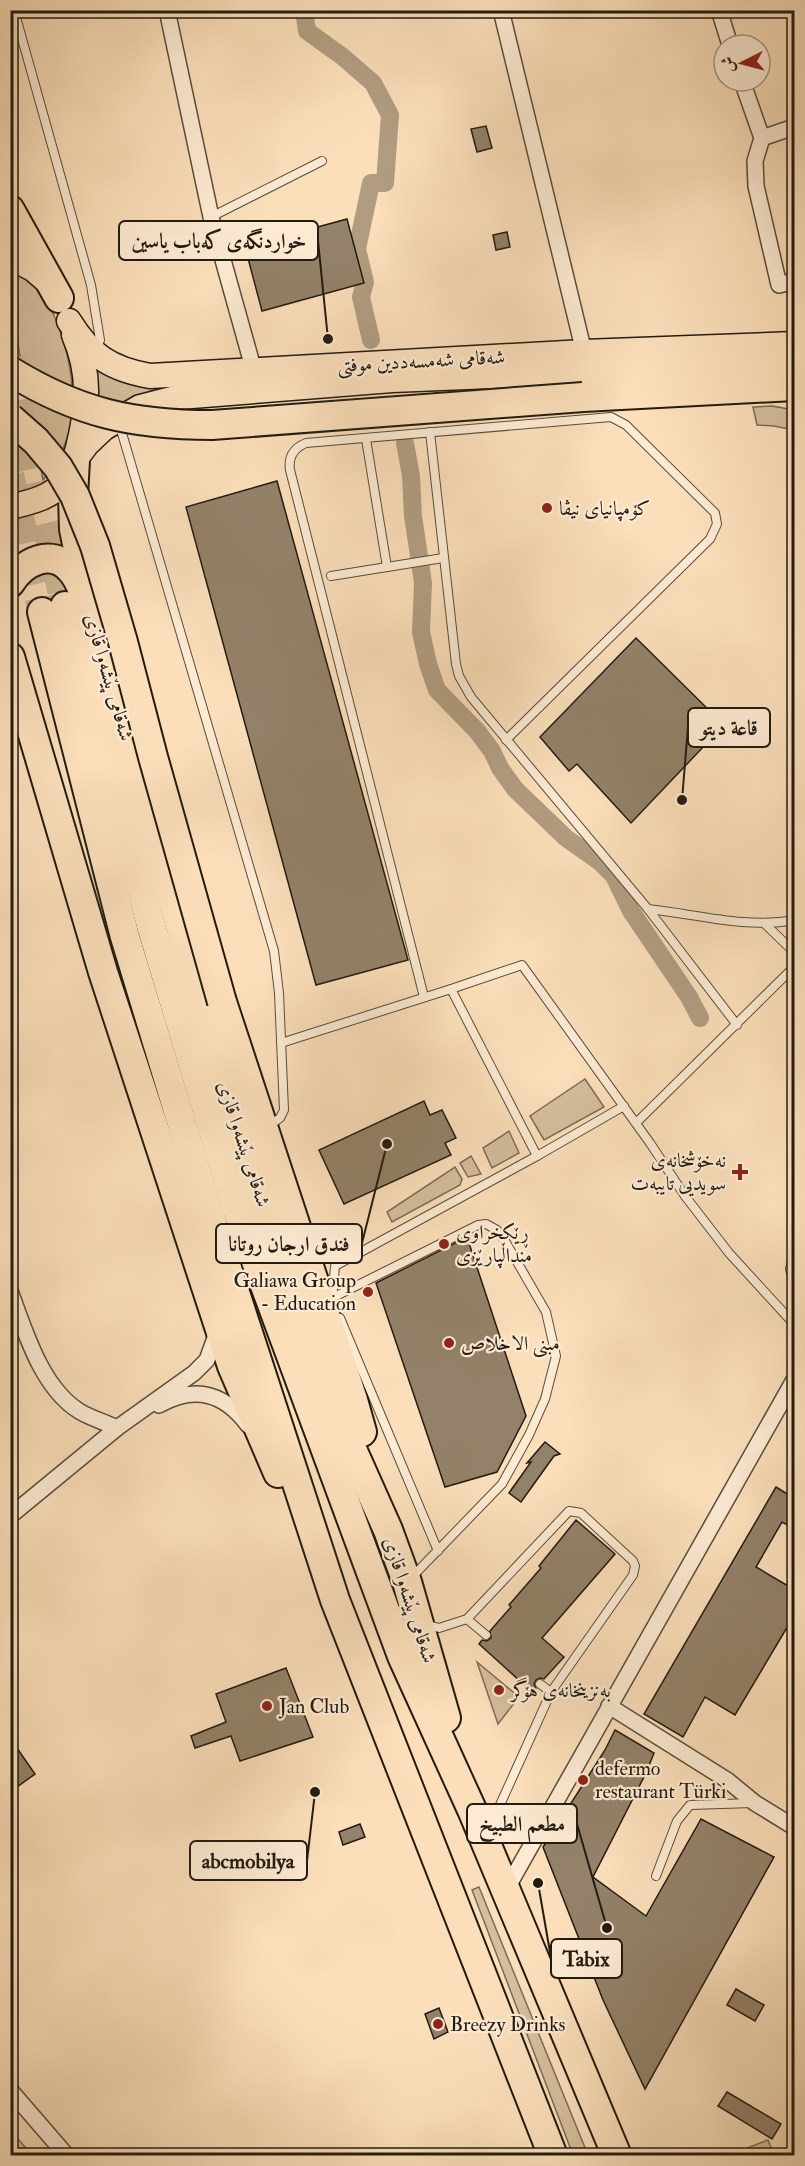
<svg xmlns="http://www.w3.org/2000/svg" width="805" height="2166" font-family="'IM FELL Double Pica',Amiri,serif">
	<style>
		.green { fill: #d5be9d; stroke: #7c6c57; stroke-width: 1.5 }
		.lines { fill: none; stroke-linecap: round; stroke-linejoin: round }
		.canal { stroke: #b19c81; stroke-width: 18 }
		.building { fill: #938169; stroke: #231b11; stroke-width: 1.5 }
		.highway-tunnel { stroke: #cfb898; stroke-width: 28; stroke-dasharray: 28 14; stroke-linecap: butt }
		.lane-casing { stroke: #594c3b; stroke-width: 10 }
		.street-casing { stroke: #594c3b; stroke-width: 18 }
		.primary-casing { stroke: #231b11; stroke-width: 27 }
		.highway-casing { stroke: #231b11; stroke-width: 32 }
		.lane { stroke: #fcead2; stroke-width: 8 }
		.street { stroke: #fcead2; stroke-width: 15 }
		.primary { stroke: #fadfba; stroke-width: 24 }
		.highway { stroke: #fadfba; stroke-width: 28 }
		.highway-bridge-casing { stroke: #231b11; stroke-width: 32; stroke-linecap: butt }
		.highway-bridge { stroke: #fadfba; stroke-width: 28 }
		.poi-dot { fill: #8f2418; stroke: #fcead2; stroke-width: 2 }
		.labels { text-anchor: middle; dominant-baseline: central; stroke-width: 4.5; stroke-linejoin: round; paint-order: stroke }
		.street-label { font-size: 20px; fill: #231b11; stroke: #fcead2 }
		.poi-label { font-size: 20px; fill: #231b11; stroke: #fcead2; text-anchor: start }
		.leader { fill: none; stroke: #231b11; stroke-width: 2 }
		.callout-dot { fill: #231b11; stroke: #fcead2; stroke-width: 2 }
		.callout { fill: #fcead2; stroke: #231b11; stroke-width: 2 }
		.callout-label { font-size: 21px; text-anchor: middle; font-weight: bold; fill: #231b11 }
	</style>
	<rect width="100%" height="100%" fill="#fadfba"/>
	<filter id="stains"><feTurbulence type="fractalNoise" baseFrequency=".00333" numOctaves="4"/><feColorMatrix values="0 0 0 0 .2 0 0 0 0 .09 0 0 0 0 .02 0 0 0 .5 -.17"/></filter>
	<radialGradient id="worn" r=".72"><stop offset=".6" stop-color="#630" stop-opacity="0"/><stop offset="1" stop-color="#630" stop-opacity=".3"/></radialGradient>
	<!-- green -->
	<g class="green">
		<path d="M10,268c6,2 13,4 17,8 34,32 53,106 43,151 -4,20 -14,37 -27,53l-32,-173z"/>
		<path d="M95,365l71,21c-29,9 -46,20 -69,40z"/>
		<path d="M772,406l22,4v20l-20,-4 -17,-1 -4,-18z"/>
		<path d="M585,1079l19,28 -60,33 -14,-24z"/>
		<path d="M509,1131l10,22 -27,15 -9,-20z"/>
		<path d="M471,1156l10,18 -13,3 -8,-14z"/>
		<path d="M455,1167l7,12 -2,6 -68,37 -5,-10z"/>
		<path d="M477,1662l42,35 -21,27z"/>
		<path d="M479,1887l109,268h-15l-101,-265z"/>
		<path d="M10,2131h1l21,24h-21z"/>
		<path d="M768,2140l6,15h-45z"/>
	</g>
	<g class="lines">
		<!-- canal -->
		<g class="canal">
			<path d="M304,10l3,21 36,26 30,26 17,32 -5,68h-14l-14,66 8,33 -4,15 10,43"/>
			<path d="M405,443l6,33 2,40 10,67 -2,49 7,32 9,26 40,41 15,20 8,17 15,21 51,49 34,24 14,14 17,35 58,86 11,21"/>
		</g>
	</g>
	<!-- building -->
	<g class="building">
		<path d="M486,126l6,22 -15,4 -6,-23z"/>
		<path d="M347,219l17,64 -102,28 -17,-64z"/>
		<path d="M507,232l3,15 -14,3 -3,-15z"/>
		<path d="M277,481l131,479 -92,25 -130,-478z"/>
		<path d="M636,638l88,87 -93,98 -54,-59 -8,7 -29,-34z"/>
		<path d="M424,1101l6,14 12,-5 14,28 -11,5 6,12 -107,49 -25,-54z"/>
		<path d="M467,1237l59,179 -29,56 -52,15 -69,-204z"/>
		<path d="M545,1442l15,12 -6,2 -33,46 -12,-9 22,-31 -4,1z"/>
		<path d="M776,1487l19,12v30l-13,-7 -26,45 39,23v24l-60,101 -30,-18 -22,40 -39,-23z"/>
		<path d="M576,1520l39,34 -73,84 22,19 -20,22 -4,-1 -4,2 -2,4 2,4 -4,4 -53,-48 3,-4 5,1 4,-3 -1,-7 21,-24 -2,-2 32,-37 -2,-2z"/>
		<path d="M286,1668l27,69 -73,24 -9,-25 -36,12 -4,-12 35,-14 -10,-28z"/>
		<path d="M615,1730l39,23 -8,20 -53,104 53,39 55,-97 73,38 -129,232 -42,-89 -60,-153 62,-97z"/>
		<path d="M10,1738l25,36 -25,18z"/>
		<path d="M360,1824l5,13 -22,8 -4,-13z"/>
		<path d="M736,1989l28,16 -9,16 -28,-16z"/>
		<path d="M439,2008l9,24 -14,7 -9,-25z"/>
		<path d="M727,2092l54,32 -9,15 -54,-33z"/>
	</g>
	<g class="lines">
		<!-- highway-tunnel -->
		<g class="highway-tunnel">
			<path d="M10,359l19,95 36,152"/>
			<path d="M10,475l32,137"/>
		</g>
		<defs>
			<g id="lane">
				<path d="M14,10l77,275 9,55 -3,8"/>
				<path d="M211,217l111,-56"/>
				<path d="M119,423l155,528 5,42 5,117 -4,8 -10,7"/>
				<path d="M430,432l26,232 3,12 12,21 177,212 89,116"/>
				<path d="M366,439l21,128"/>
				<path d="M331,576l112,-18"/>
				<path d="M648,909c47,5 99,20 146,11"/>
				<path d="M764,923l30,29"/>
				<path d="M451,989l71,-24 128,178 35,53 44,57 65,71"/>
				<path d="M424,997l-134,-527c-2,-13 4,-22 16,-27l305,-26 15,8 89,88 2,11 -7,15 -204,201"/>
				<path d="M281,1043l170,-54 86,167"/>
				<path d="M636,1123l158,-156"/>
				<path d="M794,1254l-4,15 4,13"/>
				<path d="M332,1300l3,-34 202,-110 87,-50"/>
				<path d="M334,1304l-2,-6 146,-73 8,-1 11,6 8,11 41,71 10,44 -11,43 -16,36 -27,49 -90,93"/>
				<path d="M340,1318l98,233"/>
				<path d="M467,1619l19,16"/>
				<path d="M425,1624l14,4 28,-9 102,-108 12,2 52,48 2,5 -2,9 -82,117 -56,124 -3,15"/>
				<path d="M540,1684l11,8"/>
				<path d="M656,1876l21,-55 13,-16 63,-2"/>
			</g>
			<g id="street">
				<path d="M167,10l44,207 43,154"/>
				<path d="M501,10l83,342"/>
				<path d="M719,10l11,35"/>
				<path d="M742,81l20,57 -7,23 1,25 23,99 15,-4"/>
				<path d="M762,138l32,-11"/>
				<path d="M10,1291c15,40 31,96 69,120 11,7 26,11 38,17"/>
				<path d="M159,1405c36,-20 65,-12 89,20"/>
				<path d="M10,1516l107,-88 77,-55 13,-13 8,-22v-7"/>
				<path d="M609,1706l118,74 28,23 39,24"/>
				<path d="M506,1890l288,-510"/>
				<path d="M10,2090l57,66"/>
			</g>
			<g id="primary">
				<path d="M10,257l23,12 15,13"/>
				<path d="M69,321c21,34 41,48 81,55l434,-24 210,-8"/>
				<path d="M75,460l12,-16 17,-16 36,-21 39,-10 213,-17 402,-16"/>
				<path d="M10,507c22,-5 43,-10 57,-28 6,-8 8,-21 11,-31 10,-40 13,-74 -4,-113"/>
			</g>
			<g id="highway">
				<path d="M10,210l49,88"/>
				<path d="M583,397l211,-11"/>
				<path d="M75,460l-2,36 1,33 15,75 154,544 96,272 49,110 19,52 39,136"/>
				<path d="M10,583c13,-21 42,-36 61,-13 6,6 9,14 12,21"/>
				<path d="M65,606l87,323 84,278 166,449 71,156 144,344"/>
				<path d="M42,612l83,325 85,279 125,384 218,556"/>
				<path d="M10,657l93,315 129,394 46,107"/>
				<path d="M222,1002l131,398 9,32"/>
			</g>
		</defs>
		<!-- lane casing -->
		<use href="#lane" class="lane-casing"/>
		<!-- street casing -->
		<use href="#street" class="street-casing"/>
		<!-- primary casing -->
		<use href="#primary" class="primary-casing"/>
		<!-- highway casing -->
		<use href="#highway" class="highway-casing"/>
		<!-- lane -->
		<use href="#lane" class="lane"/>
		<!-- street -->
		<use href="#street" class="street"/>
		<!-- primary -->
		<use href="#primary" class="primary"/>
		<!-- highway -->
		<use href="#highway" class="highway"/>
		<defs>
			<g id="highway-bridge">
				<path d="M10,371c68,42 123,54 202,54l371,-28"/>
				<path d="M10,418l26,23 22,26 17,29 20,50 28,96 30,115 69,245"/>
			</g>
		</defs>
		<!-- highway-bridge casing -->
		<use href="#highway-bridge" class="highway-bridge-casing"/>
		<!-- highway-bridge -->
		<use href="#highway-bridge" class="highway-bridge"/>
	</g>
	<!-- markers -->
	<g class="poi-dot">
		<circle cx="547" cy="508" r="6"/>
		<path d="M737 1163h6v6h6v6h-6v6h-6v-6h-6v-6h6z"/>
		<circle cx="444" cy="1244" r="6"/>
		<circle cx="368" cy="1292" r="6"/>
		<circle cx="449" cy="1343" r="6"/>
		<circle cx="499" cy="1690" r="6"/>
		<circle cx="267" cy="1706" r="6"/>
		<circle cx="583" cy="1780" r="6"/>
		<circle cx="438" cy="2024" r="6"/>
	</g>
	<g class="labels">
		<!-- street labels -->
		<g class="street-label">
			<text transform="translate(421 361) rotate(-3)">شەقامی شەمسەددین موفتی</text>
			<text transform="translate(109 677) rotate(74)">شەقامی پێشەوا قازی</text>
			<text transform="translate(244 1144) rotate(72)">شەقامی پێشەوا قازی</text>
			<text transform="translate(410 1600) rotate(72)">شەقامی پێشەوا قازی</text>
		</g>
		<!-- poi labels -->
		<g class="poi-label">
			<text x="559" y="508">کۆمپانیای نیڤا</text>
			<text x="726" y="1160" text-anchor="end">نەخۆشخانەی<tspan x="726" dy="23">سویدیی تایبەت</tspan></text>
			<text x="456" y="1232">ڕێکخراوی<tspan x="456" dy="23">منداڵپارێزی</tspan></text>
			<text x="356" y="1280" text-anchor="end">Galiawa Group<tspan x="356" dy="23">- Education</tspan></text>
			<text x="461" y="1343">مبنى الاخلاص</text>
			<text x="511" y="1690">بەنزینخانەی هۆگر</text>
			<text x="279" y="1706">Jan Club</text>
			<text x="595" y="1768">defermo<tspan x="595" dy="23">restaurant Türki</tspan></text>
			<text x="450" y="2024">Breezy Drinks</text>
		</g>
	</g>
	<!-- callouts -->
	<path class="leader" d="M328 339L318 241M682 800L688 727M387 1144L362 1243M607 1928L577 1824M315 1792L307 1861M538 1883L551 1958"/>
	<g class="callout-dot">
		<circle cx="328" cy="339" r="6"/>
		<circle cx="682" cy="800" r="6"/>
		<circle cx="387" cy="1144" r="6"/>
		<circle cx="607" cy="1928" r="6"/>
		<circle cx="315" cy="1792" r="6"/>
		<circle cx="538" cy="1883" r="6"/>
	</g>
	<g class="callout">
		<rect x="119" y="221" width="199" height="39" rx="6"/>
		<rect x="688" y="708" width="82" height="39" rx="6"/>
		<rect x="216" y="1224" width="146" height="39" rx="6"/>
		<rect x="467" y="1804" width="110" height="39" rx="6"/>
		<rect x="190" y="1841" width="117" height="39" rx="6"/>
		<rect x="551" y="1939" width="71" height="39" rx="6"/>
	</g>
	<g class="callout-label">
		<text x="219" y="248">خواردنگەی کەباب یاسین</text>
		<text x="729" y="735">قاعة ديتو</text>
		<text x="289" y="1251">فندق ارجان روتانا</text>
		<text x="522" y="1831">مطعم الطبيخ</text>
		<text x="248" y="1868">abcmobilya</text>
		<text x="586" y="1966">Tabix</text>
	</g>
	<!-- margin -->
	<rect width="805" height="2166" fill="none" stroke="#fadfba" stroke-width="36"/>
	<rect x="12" y="12" width="781" height="2142" fill="none" stroke="#231b11" stroke-width="3"/>
	<rect x="18" y="18" width="769" height="2130" fill="none" stroke="#231b11" stroke-width="1.5"/>
	<!-- north arrow -->
	<g transform="translate(742 63) rotate(264)"><circle r="28" fill="#fcead2" stroke="#a59785" stroke-width="1.5"/>
	<path d="M0-4.5L10 22L0 15L-10 22Z" fill="#8f2418"/>
	<text y="-9" font-size="16" font-weight="bold" text-anchor="middle" fill="#231b11">ش</text>
	</g>
	<rect width="100%" height="100%" filter="url(#stains)"/>
	<rect width="100%" height="100%" fill="url(#worn)"/>
</svg>
